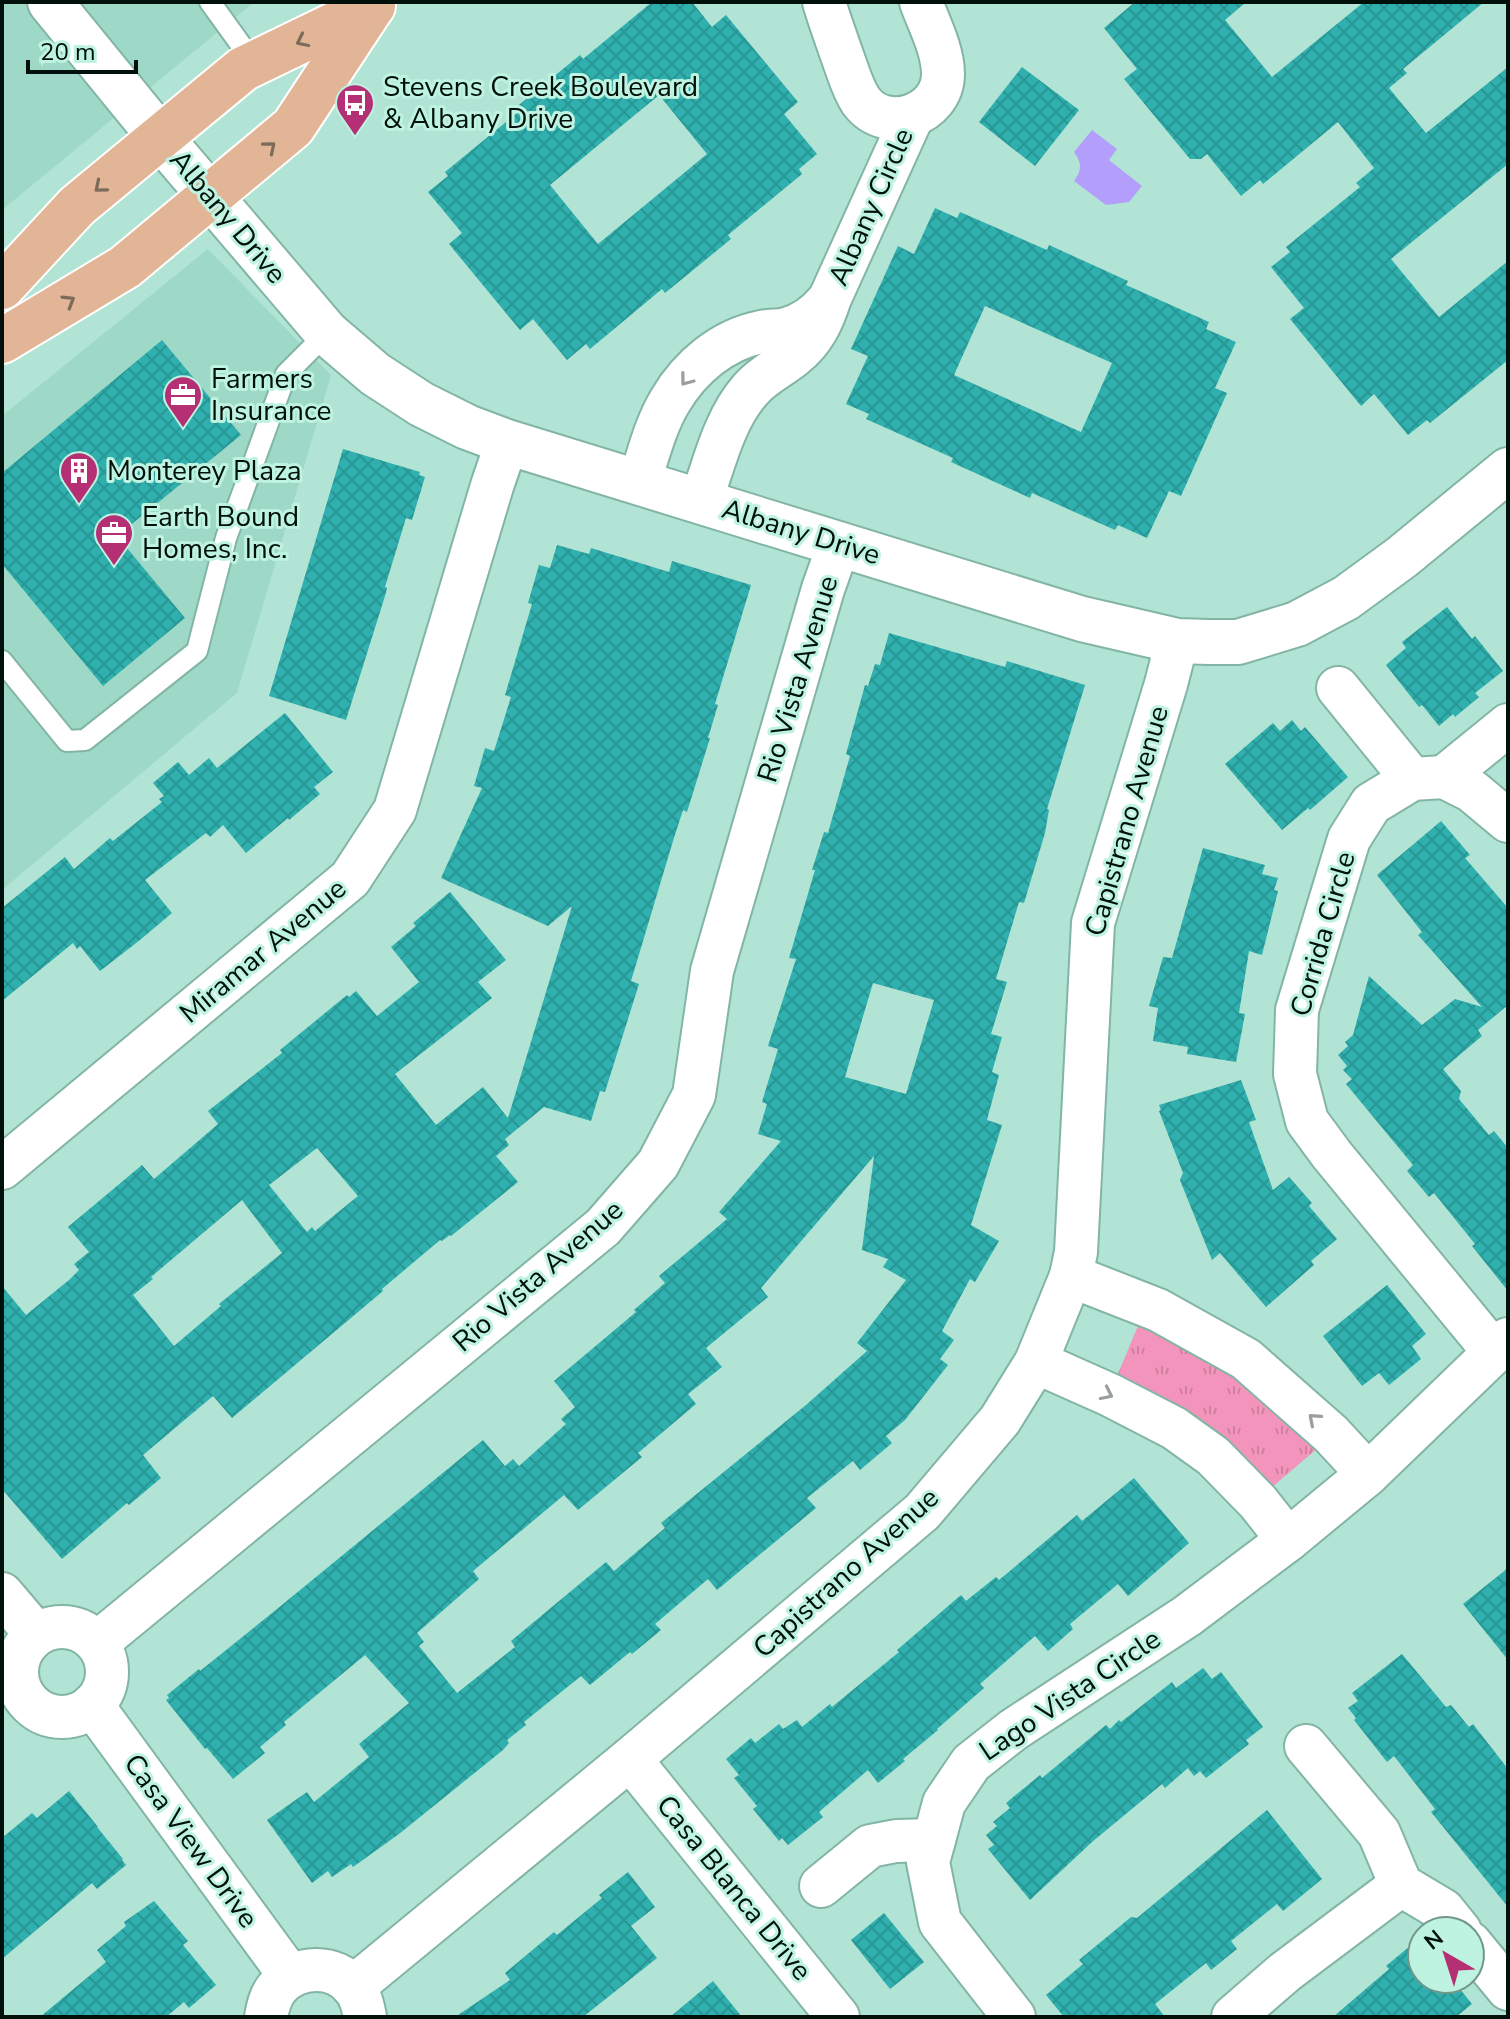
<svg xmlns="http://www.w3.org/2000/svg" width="1510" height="2019" font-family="'Nunito Sans',sans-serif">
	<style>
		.built { fill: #9dd9c6 }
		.grass { fill: url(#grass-tufts) }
		.water { fill: #b49efc }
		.building { fill: url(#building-cross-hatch); fill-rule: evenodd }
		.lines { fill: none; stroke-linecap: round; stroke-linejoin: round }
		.service-casing { stroke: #83b5a5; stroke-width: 24 }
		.minor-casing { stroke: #83b5a5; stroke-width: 46 }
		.tertiary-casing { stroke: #83b5a5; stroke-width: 48 }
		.primary-casing { stroke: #fff; stroke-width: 48 }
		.service { stroke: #fff; stroke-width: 20 }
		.minor { stroke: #fff; stroke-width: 42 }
		.tertiary { stroke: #fff; stroke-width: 44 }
		.primary { stroke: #e2b597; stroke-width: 44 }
		.oneway { stroke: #7c6b58 }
		.oneway2 { stroke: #999f9d }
		.labels { text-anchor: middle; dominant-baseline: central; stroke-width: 6; stroke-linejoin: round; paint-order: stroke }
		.poi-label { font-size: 28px; fill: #00100b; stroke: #bef2e1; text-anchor: start }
		.street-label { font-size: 28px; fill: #00100b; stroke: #bef2e1 }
	</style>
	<defs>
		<pattern id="grass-tufts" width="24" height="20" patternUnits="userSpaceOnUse" patternTransform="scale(2)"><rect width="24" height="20" fill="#f394bc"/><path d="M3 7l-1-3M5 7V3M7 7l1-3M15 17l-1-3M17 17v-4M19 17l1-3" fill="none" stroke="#cf7fa0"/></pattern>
		<pattern id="building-cross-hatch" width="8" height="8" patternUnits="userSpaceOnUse" patternTransform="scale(2)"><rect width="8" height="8" fill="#2fb0ae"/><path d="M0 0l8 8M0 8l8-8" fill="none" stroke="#289694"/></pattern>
	</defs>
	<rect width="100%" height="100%" fill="#b1e4d4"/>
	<!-- built -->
	<g class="built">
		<path d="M2,2h252l-252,208z"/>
		<path d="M208,249l123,126 -94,318 -235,197v-474z"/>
	</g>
	<!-- grass -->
	<path class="grass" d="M1140,1321l98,54 81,72 -48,41 -156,-107z"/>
	<!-- water -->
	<path class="water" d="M1092,130l25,19 -8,11 33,26 -13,16 -23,3 -32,-24c8,-11 8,-18 0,-29z"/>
	<!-- building -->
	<g class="building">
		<path d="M652,2h40l20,25 14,-12 72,87 -14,12 33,40 -18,15 3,5 -74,61 3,4 -66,54 -3,-4 -72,60 -4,-5 -19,16 -34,-41 -13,11 -71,-86 13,-11 -34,-41 20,-16 -3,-4 72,-59 -3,-4 66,-54 3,4zM659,95l48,59 -109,90 -48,-59z"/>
		<path d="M1135,2h111l-21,18 47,57 92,-75h120l-81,67 4,4 -18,15 37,45 82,-66v97l-117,95 48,58 69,-56v99l-78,63 -3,-3 -19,15 -34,-41 -13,12 -71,-87 14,-11 -33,-41 19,-15 -4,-5 74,-60 -4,-4 18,-15 -36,-46 -75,62 -3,-4 -19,16 -34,-42 -6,5h-11l-66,-80 13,-10 -33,-41z"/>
		<path d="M1022,67l57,43 -44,56 -56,-44z"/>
		<path d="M935,208l22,10 3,-6 87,38 2,-5 79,36 -2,4 83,37 -3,7 30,13 -21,46 12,5 -46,103 -12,-5 -22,47 -29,-13 -3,5 -83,-37 -2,5 -79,-36 2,-4 -87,-39 3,-5 -23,-10 22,-48 -17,-7 47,-103 16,8zM985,306l127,57 -31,69 -127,-57z"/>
		<path d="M162,340l79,95 -124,101 68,82 -82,68 -101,-122v-91z"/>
		<path d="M343,449l77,23 -1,3 6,2 -13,43 -6,-2 -21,69 2,1 -2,8 -39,124 -77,-24z"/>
		<path d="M557,545l32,9 2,-6 78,24 3,-11 79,24 -36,119 3,1 -10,33h2l-23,74 -4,-2 -10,31 -42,140 8,3 -34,108 -5,-1 -9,30 -47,-14 -39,32 4,6 -13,11 22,26 -67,54 -1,-1 -8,6 -2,-1 -58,49 1,2 -151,127 -19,-22 -70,59 18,23 -32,27 -2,-2 -65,56 -60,-70v-203l24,29 43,-35 10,-10 -5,-6 15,-12 -21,-25 25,-21 49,-41 12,14 64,-55 -10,-13 74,-58 -2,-3 67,-55 2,2 7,-6 21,25 42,-34 -28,-35 25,-21 -3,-3 37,-31 56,68 -28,22 14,16 -97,76 41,51 47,-38 25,31 64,-212 -24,20 -107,-48 41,-90 -8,-2 11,-38 9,3 17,-54 -6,-2 27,-91 -4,-1 11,-38 11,3zM317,1148l41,48 -43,35 -3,-4 -5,5 -38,-47zM242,1200l40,53 -63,51 2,2 -47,40 -41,-51 20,-16 -2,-2z"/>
		<path d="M1447,607l25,32 3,-3 28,35 -28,22 4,4 -24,20 -2,-3 -14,12 -17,-21 -3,2 -33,-42 20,-17 -4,-6z"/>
		<path d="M889,633l116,34 2,-6 78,24 -38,124 2,1 -4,23 -21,70 -5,-1 -23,77 11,3 -16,52 11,3 -10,35 7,3 -12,45 15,5 -31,100 28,16 -24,41 -5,-3 -28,52 12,9 -14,19 8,6 -43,55 -19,16 6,7 -32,27 -7,-9 -46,37 9,10 -99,82 -9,-11 -53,45 6,6 -29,24 -2,-2 -40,33 -9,-9 -57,46 2,3 -19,15 2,3 -6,7 -104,84 -46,33 -2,-3 -19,13 -4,-6 -16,12 -45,-63 40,-28 7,10 55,-45 -10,-13 50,-41 -44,-48 -81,67 2,3 -26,22 5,6 -32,26 -26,-31 -2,1 -39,-49 3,-2 -2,-3 32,-26 1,2 77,-62 206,-169 22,26 8,-7 6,7 47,-42 -5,-5 14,-12 -21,-26 82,-69 -2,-2 31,-27 -6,-7 68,-57 -8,-7 62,-71 -23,-7 9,-30 -5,-2 16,-53 -10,-3 28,-87 -7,-1 26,-88h-3l12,-38 4,1 22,-77 -4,-2 19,-69 3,1 7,-22 5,1zM873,983l61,17 -28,94 -61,-17zM874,1156l-12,94 26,9 -5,8 23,13 -49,63 10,8 -61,54 -145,118 4,5 -51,43 -8,-9 -95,79 4,6 -58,46 -38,-47 5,-4 -7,-9 62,-54 -6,-8 91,-76 14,15 64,-53 -4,-4 58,-49 -8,-10 34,-27 -16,-19 62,-51 -7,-9z"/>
		<path d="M285,713l48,59 -19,15 6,7 -31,26 -1,-2 -42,35 -23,-28 -13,12 -4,-4 -61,47 27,33 -32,27 -40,31 -20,-25 -3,3 -4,-6 -71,58v-93l63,-51 9,12 36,-31 3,3 49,-39 -3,-3 5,-3 -11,-13 25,-21 11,13 20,-17 8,10z"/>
		<path d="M1292,720l9,11 4,-4 43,50 -38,33 -2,-2 -26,22 -57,-66 48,-41 7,8z"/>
		<path d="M1441,821l29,34 -5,3 43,50v97l-30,25 4,6 -39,33 18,22 -2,8 30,36 5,-4 14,17v143l-36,-45 3,-2 -41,-51 -5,4 -22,-26 6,-6 -67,-81 6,-5 -9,-9 4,-4 -9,-11 10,-9 -3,-4 8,-7 16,-59 53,49 33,-26 27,8 -64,-72 4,-3 -45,-57z"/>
		<path d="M1203,848l62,17 -3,9 16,4 -4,12 4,1 -16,64 -13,-4 -10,62 6,1 -9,48 -49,-8 1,-7 -35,-6 5,-33 -9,-2 14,-49 9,1z"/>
		<path d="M1241,1080l15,40 -7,2 24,68 16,-13 23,26 -3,3 28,33 -26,22 3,4 -48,42 -46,-54 -8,7 -32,-80 3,-7 -24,-62 2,-1 -2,-5z"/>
		<path d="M1387,1285l39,49 -14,12 9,13 -32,26 -10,-12 -17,13 -39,-50z"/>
		<path d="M1134,1478l55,65 -61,53 -10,-12 -48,40 3,5 -25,22 -13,-15 -55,48 4,4 -47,41 1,1 -35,29 2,2 -27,22 -10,-13 -49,42 4,5 -35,28 -6,-7 -3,3 -26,-32 4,-3 -23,-28 5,-3 -13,-16 25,-21 4,5 24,-19 4,5 14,-9 5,7 28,-23 2,3 67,-55 -2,-2 64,-55 5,6 30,-24 3,3 78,-65 5,6z"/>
		<path d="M1508,1568v92l-45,-56z"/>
		<path d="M1402,1654l44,53 5,-2 18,22 4,-3 35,45v138l-77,-95 4,-3 -41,-53 -7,6 -33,-42 2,-2 -8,-10 10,-7 -6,-8z"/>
		<path d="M1203,1668l9,11 9,-7 42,55 -17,13 3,4 -43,34 -6,-7 -6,5 -6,-8 -23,20 -3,-4 -70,58 -62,58 -42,-51 6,-4 -8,-10 11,-9 -4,-4 17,-14 -4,-5 34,-28 2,3 64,-53 4,4 9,-9 2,2 51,-40 4,6z"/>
		<path d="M69,1791l29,36h-1l26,32 -1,1 4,5 -29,24 -5,-6 -90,76v-121l30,-25 5,5z"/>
		<path d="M1267,1810l55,69 -39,32 -6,-7 -46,37 6,8 -26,21 -5,-7 -51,41 10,13h-101l-18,-22 37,-31 -4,-4 52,-43 6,1z"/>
		<path d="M628,1872l27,35 -24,19 26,32 -74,59h-128l55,-37 -5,-7 49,-41 3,3 45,-37 -3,-3z"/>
		<path d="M154,1901l34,40 -5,4 33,40 -27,23 -5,-6 -18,15h-126l66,-55 -9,-12 29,-24 -2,-4z"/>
		<path d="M884,1913l40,49 -34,27 -39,-49z"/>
		<path d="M1422,1936v43h30l20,25 -16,13h-123l56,-48 -3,-3z"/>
		<path d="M713,1981l29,36h-72z"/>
	</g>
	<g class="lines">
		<defs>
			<g id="service">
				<path d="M210,2l44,61"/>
				<path d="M2,661l65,80 18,-1 112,-89 29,-113 60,-164 41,-41"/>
			</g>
			<g id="minor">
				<path d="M824,2c6,20 13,39 20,59 5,14 9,28 17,40 25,34 82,14 82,-27 0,-24 -14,-50 -22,-72"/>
				<path d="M639,483c9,-27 16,-57 31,-82 20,-34 52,-61 91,-69 9,-2 17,-1 25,-3 16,-4 31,-15 41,-27"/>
				<path d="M701,501c13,-37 23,-82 50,-112 12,-14 30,-22 44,-34 19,-15 28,-35 35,-57l82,-181"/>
				<path d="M1338,688l74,91"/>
				<path d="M1444,777l64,-52"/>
				<path d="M2,1168l348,-289 45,-69 97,-324 15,-44"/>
				<path d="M1071,1276l87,34 88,49 85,75 37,40"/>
				<path d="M1494,1352l-162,-197 -25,-34 -12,-47 2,-64 52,-171 22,-35 41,-25 32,-2 28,14 36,30"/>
				<path d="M1036,1362l74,33 64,33 39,28 45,46 30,38"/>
				<path d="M2,1594l34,40"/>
				<circle cx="62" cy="1672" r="45"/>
				<path d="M97,1643l506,-416 55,-63 36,-69 18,-124 111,-382 16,-45"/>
				<path d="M92,1705l198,271"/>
				<path d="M1306,1746l73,87 22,52 42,25 17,21"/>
				<path d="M630,1759l208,258"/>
				<path d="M821,1886l49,-40 26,-5 38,-1"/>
				<path d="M1470,1943l38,46"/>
				<path d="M353,1987l277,-228 292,-247 78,-92 36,-58 35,-86 5,-24 17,-329 73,-239 11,-43"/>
				<path d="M266,2017c2,-11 4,-20 11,-29 19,-23 58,-25 77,0 7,8 9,19 11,29"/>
				<path d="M1014,2017l-74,-95 -12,-60 16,-59 27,-40 42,-33 174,-114 101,-76 80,-66 140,-135"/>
				<path d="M1233,2017l52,-45 116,-87"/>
			</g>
			<path id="tertiary" d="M50,2l110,135 167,196 48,41 46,30 46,23 40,15 575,177 95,22 32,1h29l59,-18 49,-26 56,-41 106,-87"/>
			<g id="primary">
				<path d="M2,287l75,-81 166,-137 130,-63"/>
				<path d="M2,341l123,-74 168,-140 79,-120"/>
			</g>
		</defs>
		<!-- service casing -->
		<use href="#service" class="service-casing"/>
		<!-- minor casing -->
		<use href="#minor" class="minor-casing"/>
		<!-- tertiary casing -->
		<use href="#tertiary" class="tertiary-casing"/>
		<!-- primary casing -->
		<use href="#primary" class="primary-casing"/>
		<!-- service -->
		<use href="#service" class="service"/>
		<!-- minor -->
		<use href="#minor" class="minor"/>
		<!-- tertiary -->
		<use href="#tertiary" class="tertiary"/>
		<!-- primary -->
		<use href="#primary" class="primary"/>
	</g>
	<!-- one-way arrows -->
	<defs><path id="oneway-chevron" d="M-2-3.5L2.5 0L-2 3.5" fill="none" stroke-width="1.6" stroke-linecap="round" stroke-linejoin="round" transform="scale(2)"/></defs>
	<g class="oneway">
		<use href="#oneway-chevron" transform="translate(302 41) rotate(154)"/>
		<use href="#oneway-chevron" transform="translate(270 147) rotate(-40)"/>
		<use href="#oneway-chevron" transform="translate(100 187) rotate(140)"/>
		<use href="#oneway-chevron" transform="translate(69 301) rotate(-31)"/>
	</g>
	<g class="oneway2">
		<use href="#oneway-chevron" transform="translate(686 380) rotate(127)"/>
		<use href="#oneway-chevron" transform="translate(1107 1394) rotate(26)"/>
		<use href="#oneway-chevron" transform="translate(1314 1419) rotate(-139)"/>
	</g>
	<!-- icons -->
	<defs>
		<symbol id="bus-pin" viewBox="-11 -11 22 30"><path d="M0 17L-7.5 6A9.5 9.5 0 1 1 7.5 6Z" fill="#b52f74" stroke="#bef2e1"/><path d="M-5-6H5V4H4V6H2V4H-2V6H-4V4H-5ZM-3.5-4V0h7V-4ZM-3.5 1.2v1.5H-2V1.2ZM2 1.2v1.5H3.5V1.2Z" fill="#fff"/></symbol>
		<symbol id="office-pin" viewBox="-11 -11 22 30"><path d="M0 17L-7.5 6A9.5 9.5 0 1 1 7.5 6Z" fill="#b52f74" stroke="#bef2e1"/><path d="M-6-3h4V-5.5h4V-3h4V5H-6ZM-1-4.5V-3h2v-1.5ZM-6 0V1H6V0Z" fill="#fff"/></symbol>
		<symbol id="building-pin" viewBox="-11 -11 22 30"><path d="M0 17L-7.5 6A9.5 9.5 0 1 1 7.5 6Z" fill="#b52f74" stroke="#bef2e1"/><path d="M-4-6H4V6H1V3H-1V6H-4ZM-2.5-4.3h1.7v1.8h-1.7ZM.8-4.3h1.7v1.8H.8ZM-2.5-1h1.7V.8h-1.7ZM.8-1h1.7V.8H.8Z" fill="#fff"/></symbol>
	</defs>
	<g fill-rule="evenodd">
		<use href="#bus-pin" x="333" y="81" width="44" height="60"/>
		<use href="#office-pin" x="161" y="373" width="44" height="60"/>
		<use href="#building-pin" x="57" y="449" width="44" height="60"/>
		<use href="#office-pin" x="92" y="511" width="44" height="60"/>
	</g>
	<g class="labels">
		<!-- poi labels -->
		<g class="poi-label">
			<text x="383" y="87">Stevens Creek Boulevard<tspan x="383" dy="32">&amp; Albany Drive</tspan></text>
			<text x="211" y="379">Farmers<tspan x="211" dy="32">Insurance</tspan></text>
			<text x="107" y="471">Monterey Plaza</text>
			<text x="142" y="517">Earth Bound<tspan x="142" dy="32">Homes, Inc.</tspan></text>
		</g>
		<!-- street labels -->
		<g class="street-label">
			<text transform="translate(871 207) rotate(-66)">Albany Circle</text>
			<text transform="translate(228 217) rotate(50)">Albany Drive</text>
			<text transform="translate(801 532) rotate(17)">Albany Drive</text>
			<text transform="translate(798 679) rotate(-73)">Rio Vista Avenue</text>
			<text transform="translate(1127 821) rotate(-74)">Capistrano Avenue</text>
			<text transform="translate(1323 934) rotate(-74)">Corrida Circle</text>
			<text transform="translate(263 951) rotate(-40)">Miramar Avenue</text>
			<text transform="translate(538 1276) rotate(-41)">Rio Vista Avenue</text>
			<text transform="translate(846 1573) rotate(-42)">Capistrano Avenue</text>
			<text transform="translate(1070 1695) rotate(-34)">Lago Vista Circle</text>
			<text transform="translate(191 1841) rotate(54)">Casa View Drive</text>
			<text transform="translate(734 1888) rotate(51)">Casa Blanca Drive</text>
		</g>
	</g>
	<!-- border -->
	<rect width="1510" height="2019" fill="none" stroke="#00100b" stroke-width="8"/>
	<!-- north arrow -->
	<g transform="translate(1446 1955) rotate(321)"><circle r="38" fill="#bef2e1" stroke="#72988b" stroke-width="2"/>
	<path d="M0-6L14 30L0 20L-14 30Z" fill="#b52f74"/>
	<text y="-12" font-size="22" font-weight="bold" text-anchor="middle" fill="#00100b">N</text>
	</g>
	<!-- scale -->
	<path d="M28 60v12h108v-12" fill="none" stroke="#00100b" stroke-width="4"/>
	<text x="40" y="60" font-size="24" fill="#00100b" stroke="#bef2e1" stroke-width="6" paint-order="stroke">20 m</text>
</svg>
